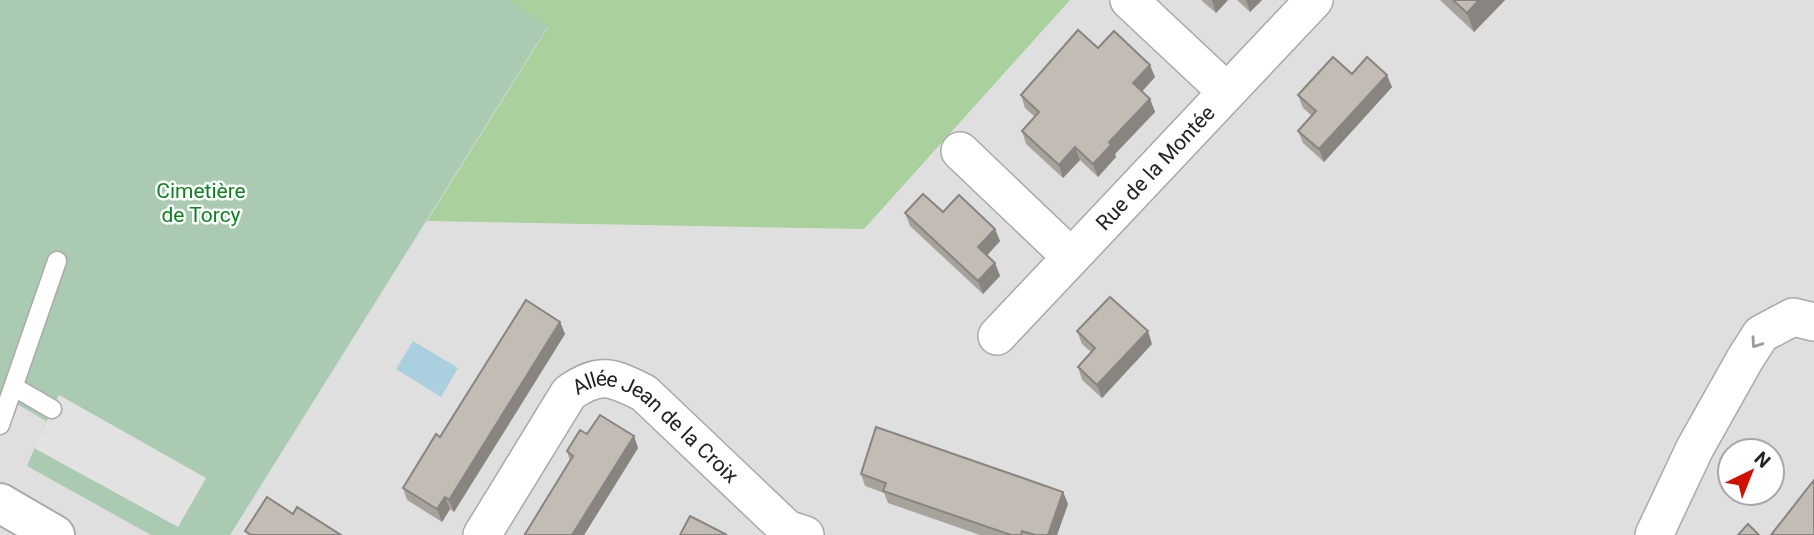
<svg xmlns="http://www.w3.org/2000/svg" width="1814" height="535" font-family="Roboto,sans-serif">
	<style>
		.residential { fill: #e0dfdf; fill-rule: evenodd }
		.forest { fill: #aad09e }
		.cemetery { fill: #aacbb1 }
		.parking { fill: #e2e2e2 }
		.water { fill: #aacfde }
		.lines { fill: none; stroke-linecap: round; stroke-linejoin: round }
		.service-casing { stroke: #a9a9a9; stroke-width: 21 }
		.minor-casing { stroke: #a9a9a9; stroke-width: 40 }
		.tertiary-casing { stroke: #a9a9a9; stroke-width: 42 }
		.service { stroke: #fff; stroke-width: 18 }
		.minor { stroke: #fff; stroke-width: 37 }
		.tertiary { stroke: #fff; stroke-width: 38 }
		.wall { fill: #a8a29c }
		.shaded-wall { fill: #88847f }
		.building { fill: #c3bcb5; stroke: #88847f; stroke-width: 2 }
		.oneway { stroke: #9c9c9c }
		.labels { text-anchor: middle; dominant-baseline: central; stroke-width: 5; stroke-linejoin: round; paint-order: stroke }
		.street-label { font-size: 21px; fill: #222; stroke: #fff }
		.park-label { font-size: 21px; fill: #0d821f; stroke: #fff }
	</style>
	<rect width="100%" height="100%" fill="#f2efe9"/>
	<!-- residential -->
	<path class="residential" d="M0,0h1814v535h-1814zM1730,451h42v42h-42z"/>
	<!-- forest -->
	<path class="forest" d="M460,0h610l-206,229 -437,-8 121,-194z"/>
	<!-- cemetery -->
	<path class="cemetery" d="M0,0h509l39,26 -318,509h-79l-124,-69 19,-45 -46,-27z"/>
	<!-- parking -->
	<path class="parking" d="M59,395l147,83 -28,49 -144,-79z"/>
	<!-- water -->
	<path class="water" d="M413,341l45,27 -17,29 -45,-28z"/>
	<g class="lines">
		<defs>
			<g id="service">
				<path d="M14,387l38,22"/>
				<path d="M0,425l57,-164"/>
			</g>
			<g id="minor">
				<path d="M1129,0l98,92"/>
				<path d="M960,151l111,106"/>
				<path id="s1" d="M997,336l317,-336"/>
				<path id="s2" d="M482,535l87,-142c31,-22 43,-16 75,0l143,136 18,6"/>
				<path d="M1654,535l41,-87 50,-89 16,-25 32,-17 21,5"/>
			</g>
			<path id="tertiary" d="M0,503l55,32"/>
		</defs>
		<!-- service casing -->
		<use href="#service" class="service-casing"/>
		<!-- minor casing -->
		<use href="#minor" class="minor-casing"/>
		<!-- tertiary casing -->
		<use href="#tertiary" class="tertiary-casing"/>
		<!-- service -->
		<use href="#service" class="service"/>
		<!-- minor -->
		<use href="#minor" class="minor"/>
		<!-- tertiary -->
		<use href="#tertiary" class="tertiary"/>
	</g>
	<!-- wall -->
	<g class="wall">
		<path d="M1201,0h27l-12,13z"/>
		<path d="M1237,0h25l-12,12z"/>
		<path d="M1440,0h65l-31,32z"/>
		<path d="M1098,48l57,29 -13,14 8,8 5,13 -40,42 1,3 -18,20 -18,-17 -17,18 -37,-34 -4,-13 13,-14 -10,-9 -4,-13z"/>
		<path d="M1352,74l40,13 -68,75 -21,-19 -5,-12 14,-15 -9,-8 -5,-13z"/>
		<path d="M943,212l52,17 5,12 -13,14 8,8 5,13 -17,18 -73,-68 -5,-13z"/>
		<path d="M560,322l5,12 -111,178 -4,-3 -8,13 -35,-22 -4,-12 37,-51z"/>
		<path d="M1077,331l75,13 -50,54 -20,-18 -4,-13 13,-15 -9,-8z"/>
		<path d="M587,434l47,2 4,12 -54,87h-58l-1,-1 45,-73 -3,-10z"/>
		<path d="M861,474l202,18 5,12 -11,31h-77l-92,-32 -4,-10 -19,-7z"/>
	</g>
	<!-- shaded-wall -->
	<g class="shaded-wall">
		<path d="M1212,0h16l-12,13z"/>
		<path d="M1246,0h16l-12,12z"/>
		<path d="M1479,0h26l-31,32 -7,-19z"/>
		<path d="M1150,65l5,12 -17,19 -5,-13z"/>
		<path d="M1387,75l5,12 -68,75 -5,-13z"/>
		<path d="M1150,99l5,13 -40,42 1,3 -18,20 -5,-13 16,-22z"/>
		<path d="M1075,147l5,13 -17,18 -4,-13z"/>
		<path d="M995,229l5,12 -17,19 -5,-13z"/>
		<path d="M995,263l5,13 -17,18 -5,-13z"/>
		<path d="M560,322l5,12 -111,178 -5,-12z"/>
		<path d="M1148,331l4,13 -50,54 -5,-13z"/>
		<path d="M634,436l4,12 -54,87h-12z"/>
		<path d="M1063,492l5,12 -11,31h-9z"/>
		<path d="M445,497l5,12 -8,13 -5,-13z"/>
	</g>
	<!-- building -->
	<g class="building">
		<path d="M1453,0h26l-12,13z"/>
		<path d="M1078,30l20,18 16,-17 36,34 -17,18 17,16 -41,43 2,3 -18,19 -18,-17 -16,18 -37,-34 17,-19 -18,-17z"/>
		<path d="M1333,57l19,17 15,-17 20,18 -68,74 -21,-18 18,-20 -18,-16z"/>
		<path d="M923,194l20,18 16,-17 36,34 -17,18 17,16 -17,18 -73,-68z"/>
		<path d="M1110,297l38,34 -51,54 -19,-18 17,-19 -18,-17z"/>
		<path d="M526,300l34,22 -111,178 -4,-3 -8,12 -34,-21 33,-54 4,3z"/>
		<path d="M600,415l34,21 -62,99h-45l-2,-1 48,-78 -6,-5 13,-21 7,4z"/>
		<path d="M876,427l187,65 -15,43h-13l-13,-4 -1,4h-10l-128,-44 3,-8 -25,-9z"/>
		<path d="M1814,480v55h-43z"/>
		<path d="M267,497l26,17 4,-7 44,28h-90l-6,-4z"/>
		<path d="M690,516l37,19h-47z"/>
		<path d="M1748,524l11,11h-21z"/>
	</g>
	<!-- one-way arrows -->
	<defs><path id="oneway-chevron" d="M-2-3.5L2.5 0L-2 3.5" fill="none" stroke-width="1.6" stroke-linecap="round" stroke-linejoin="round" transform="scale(1.75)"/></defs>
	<use class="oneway" href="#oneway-chevron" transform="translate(1756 343) rotate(125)"/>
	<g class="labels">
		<!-- street labels -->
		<g class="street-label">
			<text stroke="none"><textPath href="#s1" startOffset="231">Rue de la Montée</textPath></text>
			<text stroke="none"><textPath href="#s2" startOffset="273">Allée Jean de la Croix</textPath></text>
		</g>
		<!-- park labels -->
		<g class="park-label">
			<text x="201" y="191">Cimetière<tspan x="201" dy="24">de Torcy</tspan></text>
		</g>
	</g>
	<!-- north arrow -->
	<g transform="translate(1751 472) rotate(43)"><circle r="33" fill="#ffffff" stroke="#a7a7a7" stroke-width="2"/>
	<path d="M0-5L12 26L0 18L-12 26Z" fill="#d21002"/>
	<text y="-10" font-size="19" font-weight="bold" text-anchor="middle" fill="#222222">N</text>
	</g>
</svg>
